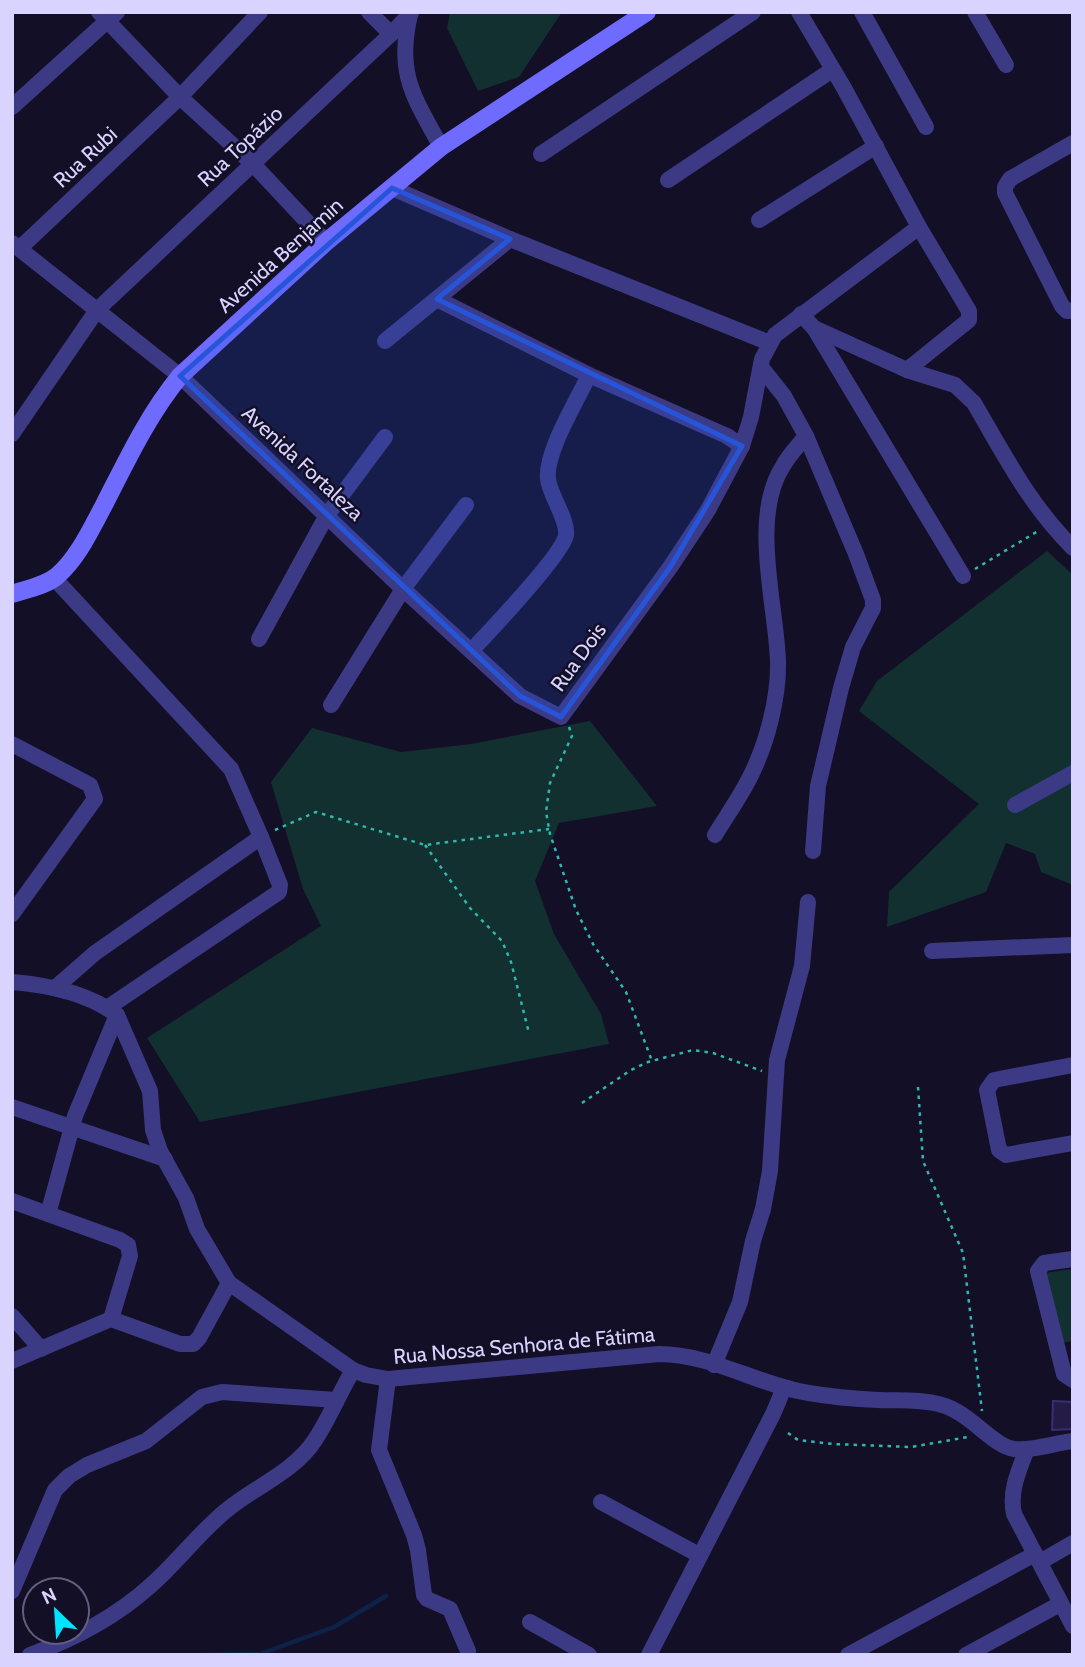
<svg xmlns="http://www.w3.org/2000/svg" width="1085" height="1667" font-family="Cabin,sans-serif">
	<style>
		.green { fill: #12302f }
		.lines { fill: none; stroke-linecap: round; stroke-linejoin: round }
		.stream { stroke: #0c2248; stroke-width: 4.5 }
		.building { fill: #241b47; stroke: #3b2d73; stroke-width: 2 }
		.path { stroke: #2fb8b0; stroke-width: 2.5; stroke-dasharray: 3.5 5; stroke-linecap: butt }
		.street { stroke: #3d3a85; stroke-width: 16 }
		.secondary { stroke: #6f6bff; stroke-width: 18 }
		.marked { fill: #2655da; fill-opacity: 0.2; stroke: #2655da; stroke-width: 5; stroke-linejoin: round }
		.labels { text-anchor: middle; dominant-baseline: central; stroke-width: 5; stroke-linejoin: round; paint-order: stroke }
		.street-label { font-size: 21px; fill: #d9d4ff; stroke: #130f26 }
	</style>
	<rect width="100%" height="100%" fill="#130f26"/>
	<!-- green -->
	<g class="green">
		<path d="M450,12h112l-43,65 -41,14 -31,-63z"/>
		<path d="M1047,551l26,24v310l-32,-13 -6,-18 -29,-11 -20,49 -99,35 2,-35 90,-88 -120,-93 18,-30z"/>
		<path d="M590,721l67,85 -98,17 -24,58 19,53 47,80 8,30 -409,78 -53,-84 174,-112 -18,-37 -32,-107 41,-54 89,24 70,-8z"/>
		<path d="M1073,1269v72l-11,2 -17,-70z"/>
	</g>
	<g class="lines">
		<!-- stream -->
		<path class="stream" d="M195,1655l65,-1 74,-27 52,-31"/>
	</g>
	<!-- building -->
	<path class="building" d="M1053,1401l20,1v27l-21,1z"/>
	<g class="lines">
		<!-- path -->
		<g class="path">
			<path d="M975,569l63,-38"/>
			<path d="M569,727l3,9 -22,47 -4,29 4,22 26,76 17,34 33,48 26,69"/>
			<path d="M275,830l41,-18 109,33 124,-16"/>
			<path d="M425,845l45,63 32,33 9,21 18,71"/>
			<path d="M918,1087l5,74 40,92 19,158"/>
			<path d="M582,1103l49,-33 17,-8 45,-12 20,3 49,18"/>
			<path d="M788,1433l10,7 35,4 78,3 57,-10"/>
		</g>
		<!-- street -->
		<g class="street">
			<path d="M99,12l81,85 72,66 74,79"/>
			<path d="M369,12l22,22"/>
			<path d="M799,12l45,76 75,139 50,84v9l-62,50"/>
			<path d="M862,12l64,115"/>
			<path d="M975,12l31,53"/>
			<path d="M410,15c-14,59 4,82 31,132"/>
			<path d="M12,107l105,-95"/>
			<path d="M1073,143l-63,36 -5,8v6l57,113 5,5h6"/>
			<path d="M541,154l212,-142"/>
			<path d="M668,180l164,-110"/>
			<path d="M392,188l118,51 260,104"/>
			<path d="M759,220l117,-74"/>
			<path d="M12,243l168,133 223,213 117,107 41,21 110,-151 37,-56 34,-64 9,-29 11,-58 13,-24 144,-108"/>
			<path d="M20,248l160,-151 80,-85"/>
			<path d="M437,299l152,76 138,61 15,10"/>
			<path d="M801,314l13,14 93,42 48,15 19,18c31,53 55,101 99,145"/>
			<path d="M814,328l149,248"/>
			<path d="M385,341l125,-102"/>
			<path d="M761,367l23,29 22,40 50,118 17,46v8l-20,39 -12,41 -23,98 -5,65"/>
			<path d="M12,434l85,-124 294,-276 20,-21"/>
			<path d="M54,578l177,191 30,68 -166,116 -40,35"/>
			<path d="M259,639l68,-124 58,-78"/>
			<path d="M471,651c17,-18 92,-97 95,-116 2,-16 -16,-39 -18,-56 -3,-27 29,-78 41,-104"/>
			<path d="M331,705l72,-116 63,-84"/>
			<path d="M12,744l78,41 5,14 -83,115"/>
			<path d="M1015,805l58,-32"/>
			<path d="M715,835c12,-20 26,-39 36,-60 16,-32 28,-78 27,-114 -2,-57 -28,-144 5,-195 6,-11 15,-20 23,-30"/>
			<path d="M932,951l141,-6"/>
			<path d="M12,982c36,3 76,11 105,33l33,76 3,39 7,21 26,47 11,31 32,54 124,87 13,5 22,4 271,-25c52,0 99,31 150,39 23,4 47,6 69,7 22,1 43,-1 64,5 27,7 52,42 72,44 20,2 40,-6 59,-8"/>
			<path d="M107,1008l172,-116 1,-7 -19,-48"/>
			<path d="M1073,1065l-79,15 -7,10 12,60 7,5 67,-12"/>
			<path d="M12,1107l153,52"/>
			<path d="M12,1201l108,39 8,5 2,11 -19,63"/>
			<path d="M48,1214l27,-98 42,-101"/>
			<path d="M1073,1259l-29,4 -6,8 26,103 9,6"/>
			<path d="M12,1316l29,33"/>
			<path d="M111,1319l69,25h13l6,-6 30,-55"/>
			<path d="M12,1361l99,-42"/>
			<path d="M714,1365l26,-63 13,-61 10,-32 7,-38 7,-111 25,-94 6,-64"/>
			<path d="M388,1379l-9,71 35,85 4,15 6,45 3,4 23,10 18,42"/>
			<path d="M1027,1449c-8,21 -18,42 -13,65l59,112"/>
			<path d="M601,1502l98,53"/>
			<path d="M1040,1562l33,-19"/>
			<path d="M12,1591l43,-101 14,-14 18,-11 59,-24 56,-44 20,-5 114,8"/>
			<path d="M530,1622l59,33"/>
			<path d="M30,1655c44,-16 83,-36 119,-68 28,-24 50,-55 79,-78 28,-23 66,-37 87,-69 14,-21 25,-48 38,-70"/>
			<path d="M649,1655l124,-241 11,-26"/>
			<path d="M848,1655l187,-101"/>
			<path d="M966,1655l94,-51"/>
		</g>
		<!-- secondary -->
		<path class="secondary" d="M12,594c15,-5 33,-8 45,-18 21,-18 34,-47 47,-71 23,-45 44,-90 76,-129l146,-134 115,-95 206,-135"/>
	</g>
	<!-- marked area -->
	<path class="marked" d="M392,188l118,51 -73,60 305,147 -71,120 -110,151 -41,-21 -340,-320z"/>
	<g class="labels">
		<!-- street labels -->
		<g class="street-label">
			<text transform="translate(240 146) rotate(-43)">Rua Topázio</text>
			<text transform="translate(85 157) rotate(-43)">Rua Rubi</text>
			<text transform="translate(280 255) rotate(-42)">Avenida Benjamin</text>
			<text transform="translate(303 463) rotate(43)">Avenida Fortaleza</text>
			<text transform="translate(578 657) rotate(-54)">Rua Dois</text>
			<text transform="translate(524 1345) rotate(-5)">Rua Nossa Senhora de Fátima</text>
		</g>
	</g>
	<!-- border -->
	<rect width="1085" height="1667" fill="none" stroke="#d9d4ff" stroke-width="28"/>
	<!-- north arrow -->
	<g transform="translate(56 1611) rotate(335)"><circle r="33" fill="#130f26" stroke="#625e7d" stroke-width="2"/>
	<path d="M0-5L12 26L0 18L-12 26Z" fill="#00e5ff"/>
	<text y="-10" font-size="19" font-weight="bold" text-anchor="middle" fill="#d9d4ff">N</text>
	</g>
</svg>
